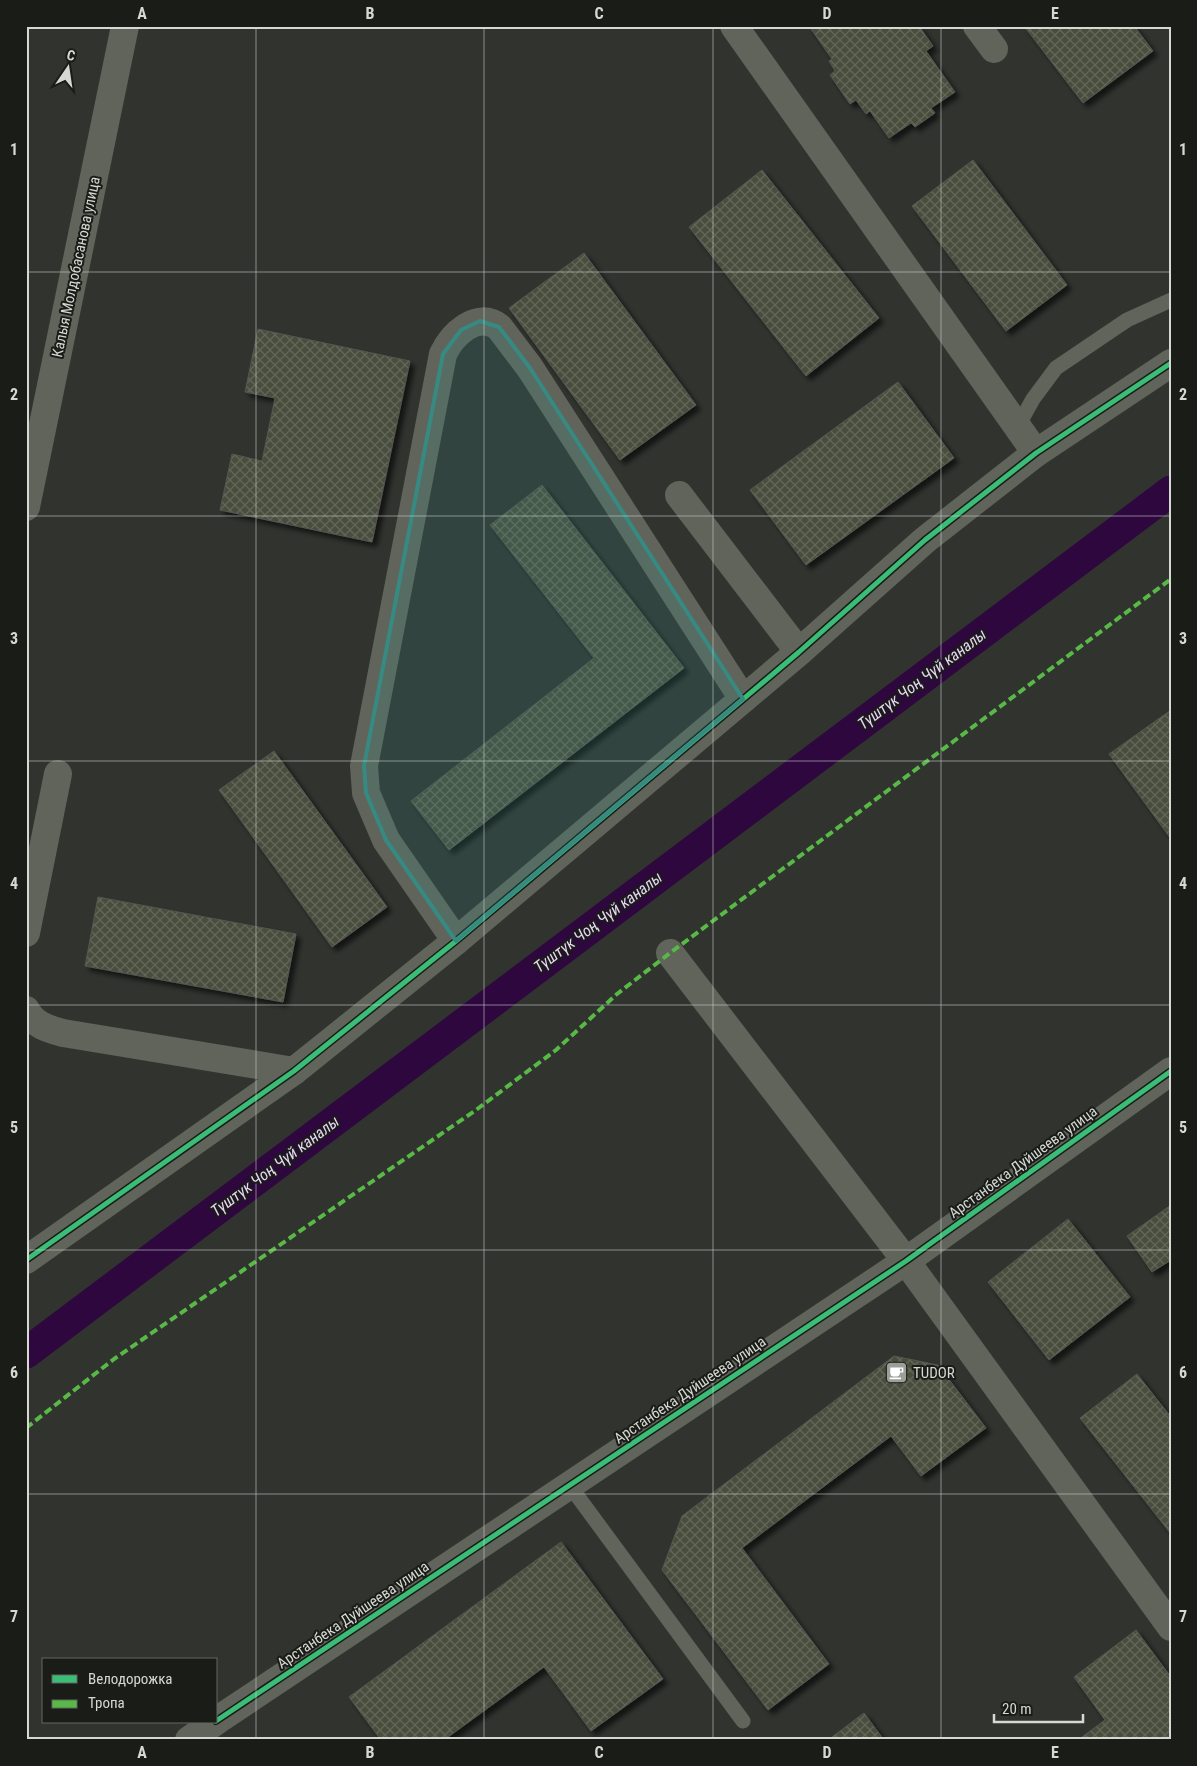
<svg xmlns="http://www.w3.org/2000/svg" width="1197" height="1766" font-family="'Roboto Condensed',sans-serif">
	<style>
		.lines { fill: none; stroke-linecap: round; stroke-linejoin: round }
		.canal { stroke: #2e073f; stroke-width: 31 }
		.building { fill: url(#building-cross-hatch); stroke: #545652; filter: url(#shadow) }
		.service { stroke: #60645a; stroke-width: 15 }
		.minor { stroke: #60645a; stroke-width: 28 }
		.tertiary { stroke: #60645a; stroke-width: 28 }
		.quiet { stroke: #58b947; stroke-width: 4; stroke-dasharray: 8 4; stroke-linecap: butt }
		.cycleway-casing { stroke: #1a1c18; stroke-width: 8 }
		.cycleway { stroke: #3abd76; stroke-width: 5 }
		.marked { fill: #378a82; fill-opacity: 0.2; stroke: #378a82; stroke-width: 4; stroke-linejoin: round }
		.grid { fill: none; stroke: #d5d8d3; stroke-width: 1; stroke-opacity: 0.55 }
		.labels { text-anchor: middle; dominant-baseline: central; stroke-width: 4; stroke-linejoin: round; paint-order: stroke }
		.street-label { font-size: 15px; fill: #d5d8d3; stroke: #1a1c18 }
		.poi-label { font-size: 15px; fill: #d5d8d3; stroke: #1a1c18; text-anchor: start }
		.water-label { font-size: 16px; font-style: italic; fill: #ebd4fa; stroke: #1a1c18 }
		.neatline { fill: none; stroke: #d5d8d3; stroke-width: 2 }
		.grid-label { font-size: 16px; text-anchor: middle; font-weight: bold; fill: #d5d8d3 }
	</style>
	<defs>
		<pattern id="building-cross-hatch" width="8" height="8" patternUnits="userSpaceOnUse" patternTransform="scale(1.25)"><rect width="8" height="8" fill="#494e3e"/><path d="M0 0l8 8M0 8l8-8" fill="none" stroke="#626759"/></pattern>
		<filter id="shadow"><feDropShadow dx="4.5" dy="4.5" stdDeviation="2.5" flood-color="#0009"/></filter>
	</defs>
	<rect width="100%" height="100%" fill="#31332f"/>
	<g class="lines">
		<!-- canal -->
		<path class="canal" d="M26,1353l1145,-862"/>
	</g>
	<!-- building -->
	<g class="building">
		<path d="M809,26h110l14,20 -7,5 29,41 -24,16 4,5 -20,14 -4,-4 -22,15 -19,-27 -4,3 -10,-14 -6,4 -20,-29 5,-4 -6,-10 3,-2z"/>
		<path d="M1024,26h110l19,25 -70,52z"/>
		<path d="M973,160l94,125 -61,46 -94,-125z"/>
		<path d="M762,170l117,148 -73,58 -117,-149z"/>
		<path d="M584,253l112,152 -76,55 -111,-152z"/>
		<path d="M258,329l152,32 -38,181 -152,-32 12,-56 30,7 13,-63 -30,-6z"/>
		<path d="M898,382l56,76 -148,107 -56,-75z"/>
		<path d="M542,485l142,183 -235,182 -38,-49 183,-143 -104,-133z"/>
		<path d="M1171,710v129l-62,-85z"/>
		<path d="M274,751l113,156 -55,40 -113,-157z"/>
		<path d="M98,897l198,37 -13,68 -198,-36z"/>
		<path d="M1171,1205v55l-19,12 -25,-36z"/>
		<path d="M1068,1219l62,78 -81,63 -61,-78z"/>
		<path d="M894,1356l44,9 48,63 -65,48 -30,-40 -149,112 87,116 -61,46 -106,-140 20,-54z"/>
		<path d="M1137,1374l34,43v117l-91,-116z"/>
		<path d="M561,1542l102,137 -72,52 -47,-64 -100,73h-63l-32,-43z"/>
		<path d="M1136,1630l35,47v63h-93l27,-20 -31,-43z"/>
		<path d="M864,1713l20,27h-56z"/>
	</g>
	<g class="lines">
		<!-- service -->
		<g class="service">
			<path d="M1018,426l15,-27 23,-31 71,-48 44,-20"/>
			<path d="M570,1486l173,235"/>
		</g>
		<!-- minor -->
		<g class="minor">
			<path d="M734,26l302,427"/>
			<path d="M977,26l17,23"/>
			<path d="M679,495l120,157"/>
			<path d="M26,933l32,-159"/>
			<path d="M456,941l-70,-101 -20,-47 -2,-27 79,-412c9,-19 34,-44 56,-27l31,41 213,331"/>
			<path d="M670,953l236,308 265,366"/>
			<path d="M26,1010c8,15 22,19 37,23l231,38"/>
			<path d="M26,1260l268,-189 162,-130 343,-289 126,-112 111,-87 135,-90"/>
			<path d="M216,1721l690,-460 265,-190"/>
			<path d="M189,1740l26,-18"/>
		</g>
		<!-- tertiary -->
		<path class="tertiary" d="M26,507l99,-481"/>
		<!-- quiet -->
		<path class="quiet" d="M26,1428l88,-69 362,-249 80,-60 61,-56 53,-41 501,-374"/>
		<defs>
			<g id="cycleway">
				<path d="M26,1260l268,-189 162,-130 343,-289 126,-112 111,-87 135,-90"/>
				<path d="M216,1721l690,-460 265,-190"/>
			</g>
		</defs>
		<!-- cycleway casing -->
		<use href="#cycleway" class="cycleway-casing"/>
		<!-- cycleway -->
		<use href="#cycleway" class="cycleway"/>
	</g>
	<!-- marked area -->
	<path class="marked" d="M480,321l19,6 31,41 213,331 -287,242 -70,-101 -20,-47 -2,-27 79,-412 18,-24z"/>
	<!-- grid -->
	<path class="grid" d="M256,26v1714M484,26v1714M713,26v1714M941,26v1714M26,272h1145M26,516h1145M26,761h1145M26,1005h1145M26,1250h1145M26,1494h1145"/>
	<!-- icons -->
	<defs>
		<symbol id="cafe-square" viewBox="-11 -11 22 22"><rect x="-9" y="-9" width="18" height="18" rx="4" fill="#9c9e9a" stroke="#1a1c18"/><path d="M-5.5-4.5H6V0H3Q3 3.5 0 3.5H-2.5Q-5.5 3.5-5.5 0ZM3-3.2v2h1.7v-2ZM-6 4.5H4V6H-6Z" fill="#fff"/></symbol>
	</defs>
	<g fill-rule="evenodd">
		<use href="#cafe-square" x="884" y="1360" width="25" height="25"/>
	</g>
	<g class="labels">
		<!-- street labels -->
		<g class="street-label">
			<text transform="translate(76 267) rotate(-78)">Калыя Молдобасанова улица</text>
			<text transform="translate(1023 1162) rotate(-36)">Арстанбека Дуйшеева улица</text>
			<text transform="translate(690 1390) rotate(-34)">Арстанбека Дуйшеева улица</text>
			<text transform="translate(353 1615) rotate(-34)">Арстанбека Дуйшеева улица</text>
		</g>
		<!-- poi labels -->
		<g class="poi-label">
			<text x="913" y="1373">TUDOR</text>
		</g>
		<!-- water labels -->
		<g class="water-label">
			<text transform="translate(922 679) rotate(-37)">Түштүк Чоң Чүй каналы</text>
			<text transform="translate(598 922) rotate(-37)">Түштүк Чоң Чүй каналы</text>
			<text transform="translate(275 1166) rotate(-37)">Түштүк Чоң Чүй каналы</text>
		</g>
	</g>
	<!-- border -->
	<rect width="1197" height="1766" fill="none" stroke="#1a1c18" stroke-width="55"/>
	<!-- legend -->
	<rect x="42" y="1658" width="175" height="65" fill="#1a1c18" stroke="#656763"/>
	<rect x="52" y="1675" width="25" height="8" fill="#3abd76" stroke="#656763"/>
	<text x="88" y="1684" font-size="15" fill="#d5d8d3">Велодорожка</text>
	<rect x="52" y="1700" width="25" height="8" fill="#58b947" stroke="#656763"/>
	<text x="88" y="1708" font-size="15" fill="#d5d8d3">Тропа</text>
	<!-- north arrow -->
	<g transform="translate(68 68) rotate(13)" stroke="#1a1c18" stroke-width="4" paint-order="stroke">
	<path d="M0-4L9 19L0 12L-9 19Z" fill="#d5d8d3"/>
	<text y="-8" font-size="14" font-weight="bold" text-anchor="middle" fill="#d5d8d3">С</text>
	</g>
	<!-- scale -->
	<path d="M994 1714v8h89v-8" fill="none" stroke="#d5d8d3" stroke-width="2.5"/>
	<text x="1002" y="1714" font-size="15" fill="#d5d8d3" stroke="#1a1c18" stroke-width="4" paint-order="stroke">20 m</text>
	<rect x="28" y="28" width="1142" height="1710" class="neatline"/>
	<g class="grid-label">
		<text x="142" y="19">A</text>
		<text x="370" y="19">B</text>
		<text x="599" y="19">C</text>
		<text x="827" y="19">D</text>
		<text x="1055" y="19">E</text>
		<text x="14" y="155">1</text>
		<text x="1183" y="155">1</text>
		<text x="14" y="400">2</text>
		<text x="1183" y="400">2</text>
		<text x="14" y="644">3</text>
		<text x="1183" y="644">3</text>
		<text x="14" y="889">4</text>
		<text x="1183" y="889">4</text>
		<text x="14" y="1133">5</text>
		<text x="1183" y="1133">5</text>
		<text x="14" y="1378">6</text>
		<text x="1183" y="1378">6</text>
		<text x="14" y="1622">7</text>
		<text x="1183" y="1622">7</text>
		<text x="142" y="1758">A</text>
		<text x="370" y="1758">B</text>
		<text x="599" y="1758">C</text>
		<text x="827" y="1758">D</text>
		<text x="1055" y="1758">E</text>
	</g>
</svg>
